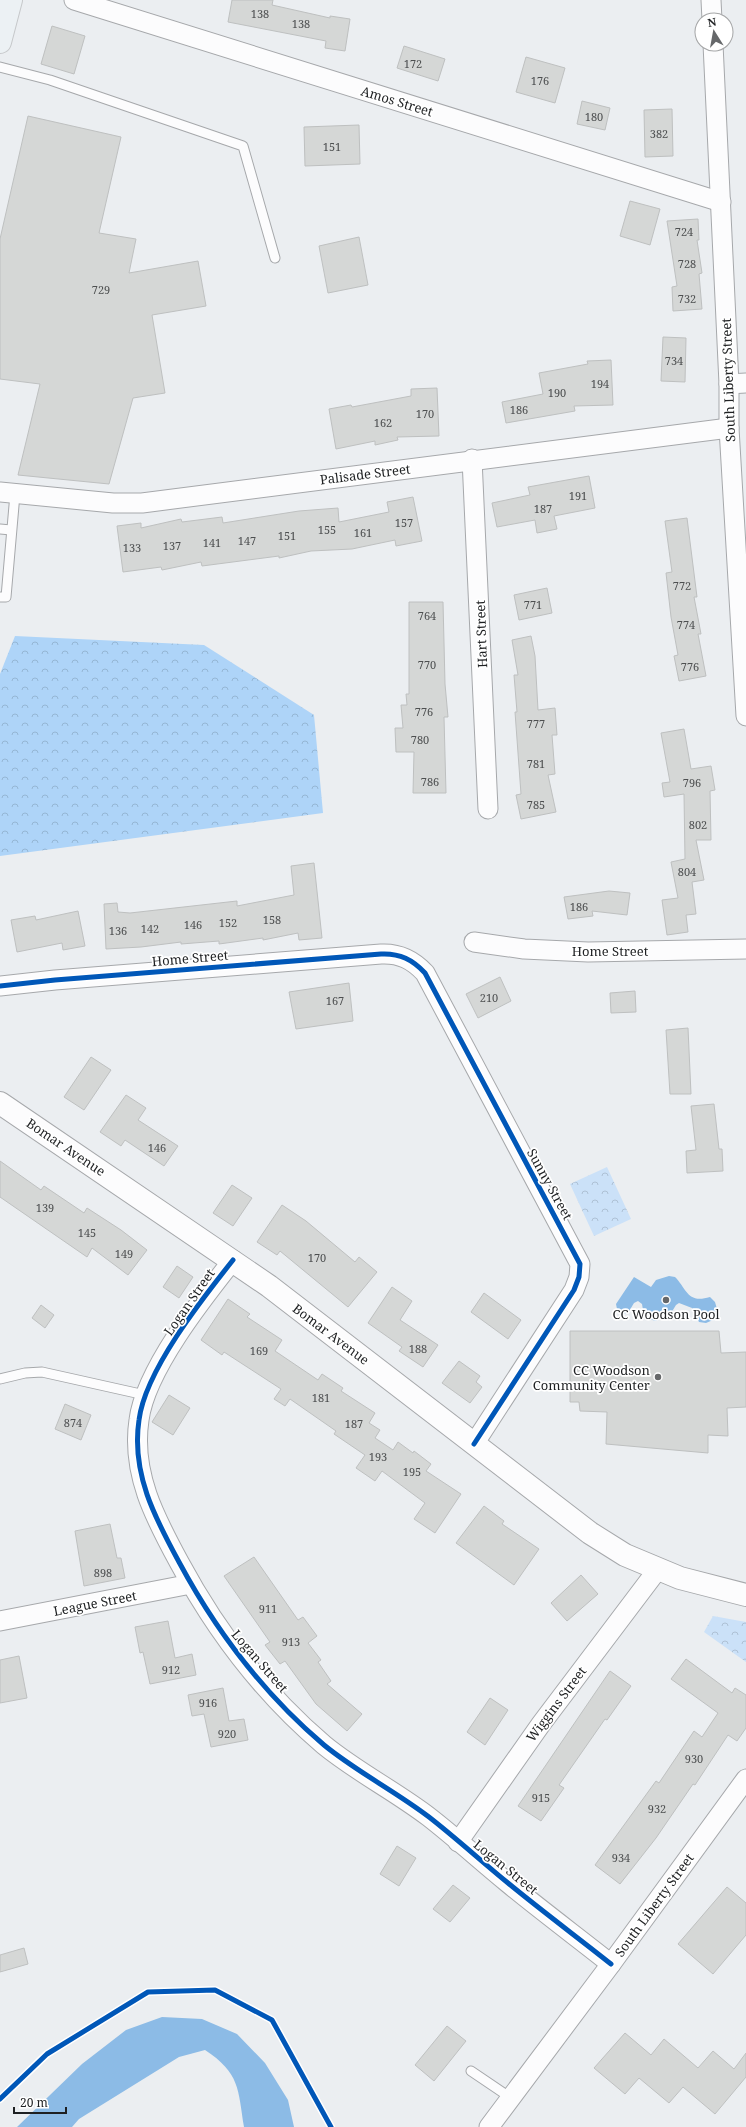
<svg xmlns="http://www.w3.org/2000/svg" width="746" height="2127" font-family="'Noto Serif',serif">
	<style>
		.forest { fill: url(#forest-crowns) }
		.park { fill: url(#park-crowns) }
		.water { fill: #8cbbe6 }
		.building { fill: #d5d7d6; stroke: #bec0c0 }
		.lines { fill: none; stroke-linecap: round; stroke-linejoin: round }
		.service-casing { stroke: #a6a8ab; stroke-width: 11 }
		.minor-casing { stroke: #a6a8ab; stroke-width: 21 }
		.tertiary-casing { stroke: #a6a8ab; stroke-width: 24 }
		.primary-casing { stroke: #c6c8ca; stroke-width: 24 }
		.service { stroke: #fcfcfd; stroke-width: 9 }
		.minor { stroke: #fcfcfd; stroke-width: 19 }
		.tertiary { stroke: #fcfcfd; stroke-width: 22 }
		.primary { stroke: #ecf1f4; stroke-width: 22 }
		.cycleway-casing { stroke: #fff; stroke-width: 8 }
		.cycleway { stroke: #0057b8; stroke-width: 5 }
		.poi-dot { fill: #66686a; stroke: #fff; stroke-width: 1.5 }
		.labels { text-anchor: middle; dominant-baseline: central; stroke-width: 3.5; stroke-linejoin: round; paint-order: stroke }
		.number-label { font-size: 11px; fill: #4d4f50 }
		.street-label { font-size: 13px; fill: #1e2022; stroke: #fff }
		.poi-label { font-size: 13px; fill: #1e2022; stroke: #fff }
	</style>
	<defs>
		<pattern id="forest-crowns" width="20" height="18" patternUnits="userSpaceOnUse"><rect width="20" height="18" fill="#aed4f8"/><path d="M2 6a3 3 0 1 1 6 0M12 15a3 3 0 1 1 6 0" fill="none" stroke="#95b6d4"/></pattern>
		<pattern id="park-crowns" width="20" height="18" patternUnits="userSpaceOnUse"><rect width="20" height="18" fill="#cbe1f8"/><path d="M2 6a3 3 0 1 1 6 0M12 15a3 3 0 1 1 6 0" fill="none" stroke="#aec1d4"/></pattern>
	</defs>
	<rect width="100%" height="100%" fill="#ebeef1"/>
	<!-- forest -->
	<path class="forest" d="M15,636l189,9 110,70 9,98 -323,43v-182z"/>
	<!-- park -->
	<g class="park">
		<path d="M607,1167l24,52 -37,17 -24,-52z"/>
		<path d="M713,1616l33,6v40l-42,-30z"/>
	</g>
	<!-- water -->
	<g class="water">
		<path d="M669,1276l6,1c12,12 12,27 35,20l5,5 2,7 -4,11 -7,3 -7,-1 -7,-14 -13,-5 -3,2 -8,13 -6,-4 -6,7 -7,-2 -5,-3 -2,-12 -4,-3 -4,2 -6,10 -7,1 -4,-5 -1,-5 18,-27 17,10 5,-7z"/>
		<path d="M162,2017l40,2 35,15 28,29 23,37 6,27h-50c-6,-38 -4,-54 -39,-77l-26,7 -100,62 -7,8h-55l65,-63 44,-34z"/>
	</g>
	<!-- building -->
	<g class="building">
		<path d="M232,0h41l-1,5 58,13v-2l20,3 -5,32 -20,-3 1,-7 -98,-19z"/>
		<path d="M52,26l33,10 -11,38 -33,-10z"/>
		<path d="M404,46l41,13 -7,22 -41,-13z"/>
		<path d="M526,57l39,11 -10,35 -39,-11z"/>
		<path d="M582,101l28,7 -5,22 -28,-6z"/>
		<path d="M672,109l1,47 -28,1 -1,-47z"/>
		<path d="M28,116l93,21 -22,96 37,6 -7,34 69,-12 8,45 -54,9 13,78 -32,5 -24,86 -91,-9 22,-91 -40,-5v-140z"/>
		<path d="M359,125l1,39 -55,2 -1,-39z"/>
		<path d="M630,201l30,8 -10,36 -30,-9z"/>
		<path d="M698,219l1,21h-2l5,33 -3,1 3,35 -29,2 -1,-24 5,-1 -10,-65z"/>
		<path d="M359,237l9,48 -40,8 -9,-47z"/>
		<path d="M663,337l23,1 -1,44 -24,-1z"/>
		<path d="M611,360l2,45 -39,1 1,5 -69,12 -4,-21 41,-8 -4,-21 49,-9 -1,-3z"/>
		<path d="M437,388l2,48 -42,1 1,3 -23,5v-4l-39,8 -7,-40 22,-4 1,2 59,-11v-7z"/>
		<path d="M589,476l6,32 -41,8 3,13 -20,4 -2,-13 -38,7 -5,-24 38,-8 -2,-8z"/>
		<path d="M413,497l9,44 -26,5 -1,-6 -43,9 -41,2 -32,7v-2l-77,10 -1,-4 -39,8 -1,-3 -38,5 -6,-46 24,-3v5l40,-9 1,3 40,-5 1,6 76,-12 39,-3 1,14 50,-10 -2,-10z"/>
		<path d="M687,518l10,79h-3l7,37h-3l8,42 -27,5 -5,-25 4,-1 -7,-38 -5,-44 6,-1 -7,-51z"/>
		<path d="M547,588l5,25 -33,7 -5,-25z"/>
		<path d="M409,602h34l2,82 3,33h-4l2,76h-33l1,-41h-18l-1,-24h8l-2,-23h6l-1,-11h3z"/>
		<path d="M531,636l4,20 3,54 17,-2 2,27h-5l3,39 -7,1 8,37 -35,7 -5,-24 5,-1 -6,-82h2l-3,-37h4l-6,-35z"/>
		<path d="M684,729l7,40 20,-3 4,24 -5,1 1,49h-15l8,40 -12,2 4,32 -10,1 2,17 -21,3 -5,-35 16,-2 -7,-36 14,-3 -1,-65 -20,3 -2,-14 8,-1 -9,-49z"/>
		<path d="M314,863l8,75 -23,2 -1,-7 -35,7v-2l-44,6v-3l-38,3v-2l-40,5 -35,2 -2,-45 13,-1 1,9 12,1 107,-12v5l57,-11 -3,-29z"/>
		<path d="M609,891l21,2 -3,22 -35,-4 1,5 -25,3 -4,-22z"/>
		<path d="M78,911l7,35 -22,4 -1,-7 -45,9 -6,-32 24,-4 1,4z"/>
		<path d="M500,977l11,24 -33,17 -12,-24z"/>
		<path d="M349,983l4,38 -57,8 -7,-37z"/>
		<path d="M635,991l1,21 -25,1 -1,-20z"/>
		<path d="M688,1028l3,66h-21l-4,-64z"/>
		<path d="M91,1057l20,13 -27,40 -20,-13z"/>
		<path d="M126,1095l20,13 -8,12 40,26 -14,20 -39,-26 -4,6 -21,-14z"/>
		<path d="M714,1104l5,45h3l1,22 -36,2 -1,-22 10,-1 -5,-44z"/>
		<path d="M0,1161l41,29 3,-4 40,27 3,-5 34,22 26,20 -19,25 -36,-27 -5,9 -87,-60z"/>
		<path d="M232,1185l20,13 -19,28 -20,-13z"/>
		<path d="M282,1205l24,16 49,41 4,-5 18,15 -29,35 -68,-56 -3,4 -20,-13z"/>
		<path d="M177,1266l16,11 -14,21 -16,-11z"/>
		<path d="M392,1287l20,14 -12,19 38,25 -15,22 -24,-16 3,-4 -34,-24z"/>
		<path d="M484,1293l37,27 -13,19 -37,-27z"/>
		<path d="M228,1299l22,15 -3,3 35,23 -7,11 43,29 4,-6 21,14 -2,3 34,22 -6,10 11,7 -5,8 18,12 5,-8 15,11 1,-2 17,13 -5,7 35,23 -26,39 -21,-14 11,-16 -43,-32 -7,10 -19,-13 9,-13 -31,-21 2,-3 -46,-32 -5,7 -11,-7 7,-10 -57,-37 -2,3 -21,-15z"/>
		<path d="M41,1305l13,10 -9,13 -13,-10z"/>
		<path d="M570,1331h149l2,22 25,-1v55l-19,1 1,28 -20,-1v18l-102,-9 1,-32 -27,-1 -1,-9h-9z"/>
		<path d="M459,1361l21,15 -4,6 6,5 -12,16 -28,-20z"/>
		<path d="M169,1395l21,13 -17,27 -21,-13z"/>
		<path d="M65,1404l26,11 -10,25 -26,-11z"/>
		<path d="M484,1506l20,15 -2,3 37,25 -25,36 -58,-42z"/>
		<path d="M110,1524l7,34h4l4,20 -41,8 -9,-55z"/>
		<path d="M254,1557l44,63 5,-3 14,19 -9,7 13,17 -3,2 13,19 -4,3 35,30 -15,17 -31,-27 -31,-43 -5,3 -15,-19 5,-3 -46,-66z"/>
		<path d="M581,1575l17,19 -31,27 -16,-18z"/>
		<path d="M168,1621l7,37 17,-4 4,21 -46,9 -7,-32 -3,1 -5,-26z"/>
		<path d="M19,1656l8,42 -27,5v-43z"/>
		<path d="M686,1659l46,34 3,-5 11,7v33l-9,13 -9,-6 -33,50 -2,-1 -37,54 -36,46 -25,-19 61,-84 3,2 35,-52 8,6 16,-24 -47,-34z"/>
		<path d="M610,1671l21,15 -24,34 -2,-1 -46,66 5,3 -23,33 -23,-15z"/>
		<path d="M223,1688l6,33 15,-2 4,21 -37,7 -7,-33 -12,2 -4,-21z"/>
		<path d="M490,1698l18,12 -23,35 -18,-13z"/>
		<path d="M397,1846l19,12 -17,28 -19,-12z"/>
		<path d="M453,1885l17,13 -20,24 -17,-13z"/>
		<path d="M727,1887l19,16v32l-33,39 -35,-30z"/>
		<path d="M24,1948l4,16 -28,8v-17z"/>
		<path d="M447,2026l19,15 -32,40 -19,-16z"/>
		<path d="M625,2033l26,22 13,-16 34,29 15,-17 21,18 12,-16v24l-31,37 -32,-27 -14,16 -30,-25 -14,16 -31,-26z"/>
	</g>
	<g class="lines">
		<defs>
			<g id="service">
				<path d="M0,67l50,13 193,66 32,112"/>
				<path d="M0,529l11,1"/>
				<path d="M0,597h6l9,-103"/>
				<path d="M0,1379l25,-6 17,-1 103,23"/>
				<path d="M471,2071l40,27"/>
			</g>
			<g id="minor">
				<path d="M74,0l647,202"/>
				<path d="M711,0l1,20"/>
				<path d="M713,44l16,340v44l17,288"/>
				<path d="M729,384l17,-1"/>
				<path d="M472,459l16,350"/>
				<path d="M0,492l113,11h29l587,-75"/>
				<path d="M474,942l50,7 64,3 158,-3"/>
				<path d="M0,986l55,-6 326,-26c19,-1 32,6 44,19l155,291 -1,13 -5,13 -100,154"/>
				<path d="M233,1260c-31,39 -88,111 -94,160 -8,53 16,98 40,142 37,69 85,132 145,183 33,27 71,46 105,72 27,21 52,44 79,66 34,28 69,54 103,81"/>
				<path d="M0,1621l191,-37"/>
				<path d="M458,1842l83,-118 117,-155"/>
				<path d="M489,2127l122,-163 135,-185"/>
			</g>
			<path id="tertiary" d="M0,1103l269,183 321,247 35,22 55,23 66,17"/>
			<path id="primary" d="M0,42l11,-42"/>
		</defs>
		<!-- service casing -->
		<use href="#service" class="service-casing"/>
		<!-- minor casing -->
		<use href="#minor" class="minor-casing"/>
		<!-- tertiary casing -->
		<use href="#tertiary" class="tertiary-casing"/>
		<!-- primary casing -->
		<use href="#primary" class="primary-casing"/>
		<!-- service -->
		<use href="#service" class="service"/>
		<!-- minor -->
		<use href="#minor" class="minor"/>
		<!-- tertiary -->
		<use href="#tertiary" class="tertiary"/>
		<!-- primary -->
		<use href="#primary" class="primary"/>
		<defs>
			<g id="cycleway">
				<path d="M0,986l55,-6 326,-26c19,-1 32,6 44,19l155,291 -1,13 -5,13 -100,154"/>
				<path d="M233,1260c-31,39 -88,111 -94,160 -8,53 16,98 40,142 37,69 85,132 145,183 33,27 71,46 105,72 27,21 52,44 79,66 34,28 69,54 103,81"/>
				<path d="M0,2099l47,-45 101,-62 67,-2 57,30 59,107"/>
			</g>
		</defs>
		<!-- cycleway casing -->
		<use href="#cycleway" class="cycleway-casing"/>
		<!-- cycleway -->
		<use href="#cycleway" class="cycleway"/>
	</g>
	<!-- markers -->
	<g class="poi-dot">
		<circle cx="666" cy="1300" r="4"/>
		<circle cx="658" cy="1377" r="4"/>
	</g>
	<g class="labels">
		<!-- number labels -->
		<g class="number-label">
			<text x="260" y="13">138</text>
			<text x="301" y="23">138</text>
			<text x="413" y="63">172</text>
			<text x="540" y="80">176</text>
			<text x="594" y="116">180</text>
			<text x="659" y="133">382</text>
			<text x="332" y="146">151</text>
			<text x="684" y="231">724</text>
			<text x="687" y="263">728</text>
			<text x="101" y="289">729</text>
			<text x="687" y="298">732</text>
			<text x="674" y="360">734</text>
			<text x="600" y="383">194</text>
			<text x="557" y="392">190</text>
			<text x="519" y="409">186</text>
			<text x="425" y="413">170</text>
			<text x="383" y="422">162</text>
			<text x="578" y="495">191</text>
			<text x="543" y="508">187</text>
			<text x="404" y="522">157</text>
			<text x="327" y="529">155</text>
			<text x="363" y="532">161</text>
			<text x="287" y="535">151</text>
			<text x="247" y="540">147</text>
			<text x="212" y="542">141</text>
			<text x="172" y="545">137</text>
			<text x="132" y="547">133</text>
			<text x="682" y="585">772</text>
			<text x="533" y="604">771</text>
			<text x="427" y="615">764</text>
			<text x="686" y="624">774</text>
			<text x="427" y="664">770</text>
			<text x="690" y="666">776</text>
			<text x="424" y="711">776</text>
			<text x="536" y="723">777</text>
			<text x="420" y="739">780</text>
			<text x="536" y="763">781</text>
			<text x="430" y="781">786</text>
			<text x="692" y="782">796</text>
			<text x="536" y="804">785</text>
			<text x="698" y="824">802</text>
			<text x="687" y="871">804</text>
			<text x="579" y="906">186</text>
			<text x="272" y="919">158</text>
			<text x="228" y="922">152</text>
			<text x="193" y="924">146</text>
			<text x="150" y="928">142</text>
			<text x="118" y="930">136</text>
			<text x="489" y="997">210</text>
			<text x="335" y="1000">167</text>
			<text x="157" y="1147">146</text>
			<text x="45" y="1207">139</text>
			<text x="87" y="1232">145</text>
			<text x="124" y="1253">149</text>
			<text x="317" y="1257">170</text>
			<text x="418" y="1348">188</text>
			<text x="259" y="1350">169</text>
			<text x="321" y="1397">181</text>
			<text x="73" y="1422">874</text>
			<text x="354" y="1423">187</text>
			<text x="378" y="1456">193</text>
			<text x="412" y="1471">195</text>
			<text x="103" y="1572">898</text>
			<text x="268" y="1608">911</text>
			<text x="291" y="1641">913</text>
			<text x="171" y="1669">912</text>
			<text x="208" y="1702">916</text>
			<text x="227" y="1733">920</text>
			<text x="694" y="1758">930</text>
			<text x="541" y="1797">915</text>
			<text x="657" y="1808">932</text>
			<text x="621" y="1857">934</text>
		</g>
		<!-- street labels -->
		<g class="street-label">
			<text transform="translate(397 101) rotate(17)">Amos Street</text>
			<text transform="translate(728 380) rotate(-92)">South Liberty Street</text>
			<text transform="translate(365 474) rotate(-7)">Palisade Street</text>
			<text transform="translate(481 634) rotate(-92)">Hart Street</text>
			<text x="610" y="951">Home Street</text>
			<text transform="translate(190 958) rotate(-5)">Home Street</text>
			<text transform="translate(66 1147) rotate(34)">Bomar Avenue</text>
			<text transform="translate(550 1184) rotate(61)">Sunny Street</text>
			<text transform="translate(189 1302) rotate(-55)">Logan Street</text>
			<text transform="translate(331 1334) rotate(37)">Bomar Avenue</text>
			<text transform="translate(95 1603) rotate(-11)">League Street</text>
			<text transform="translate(260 1661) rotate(49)">Logan Street</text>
			<text transform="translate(556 1704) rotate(-53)">Wiggins Street</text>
			<text transform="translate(506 1867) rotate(39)">Logan Street</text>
			<text transform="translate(654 1905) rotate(-54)">South Liberty Street</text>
		</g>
		<!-- poi labels -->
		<g class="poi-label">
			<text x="666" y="1314">CC Woodson Pool</text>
			<text x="650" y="1370" text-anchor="end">CC Woodson<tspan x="650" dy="15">Community Center</tspan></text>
		</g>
	</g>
	<!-- north arrow -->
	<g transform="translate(714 32) rotate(349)"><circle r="19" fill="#ffffff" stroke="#a5a6a7"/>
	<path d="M0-3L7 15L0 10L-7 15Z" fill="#66686a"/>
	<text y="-6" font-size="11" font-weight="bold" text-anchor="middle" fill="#1e2022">N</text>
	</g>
	<!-- scale -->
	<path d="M14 2107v6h52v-6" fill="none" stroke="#1e2022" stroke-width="2"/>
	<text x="20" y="2107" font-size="12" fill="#1e2022" stroke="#ffffff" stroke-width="3" paint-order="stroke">20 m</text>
</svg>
